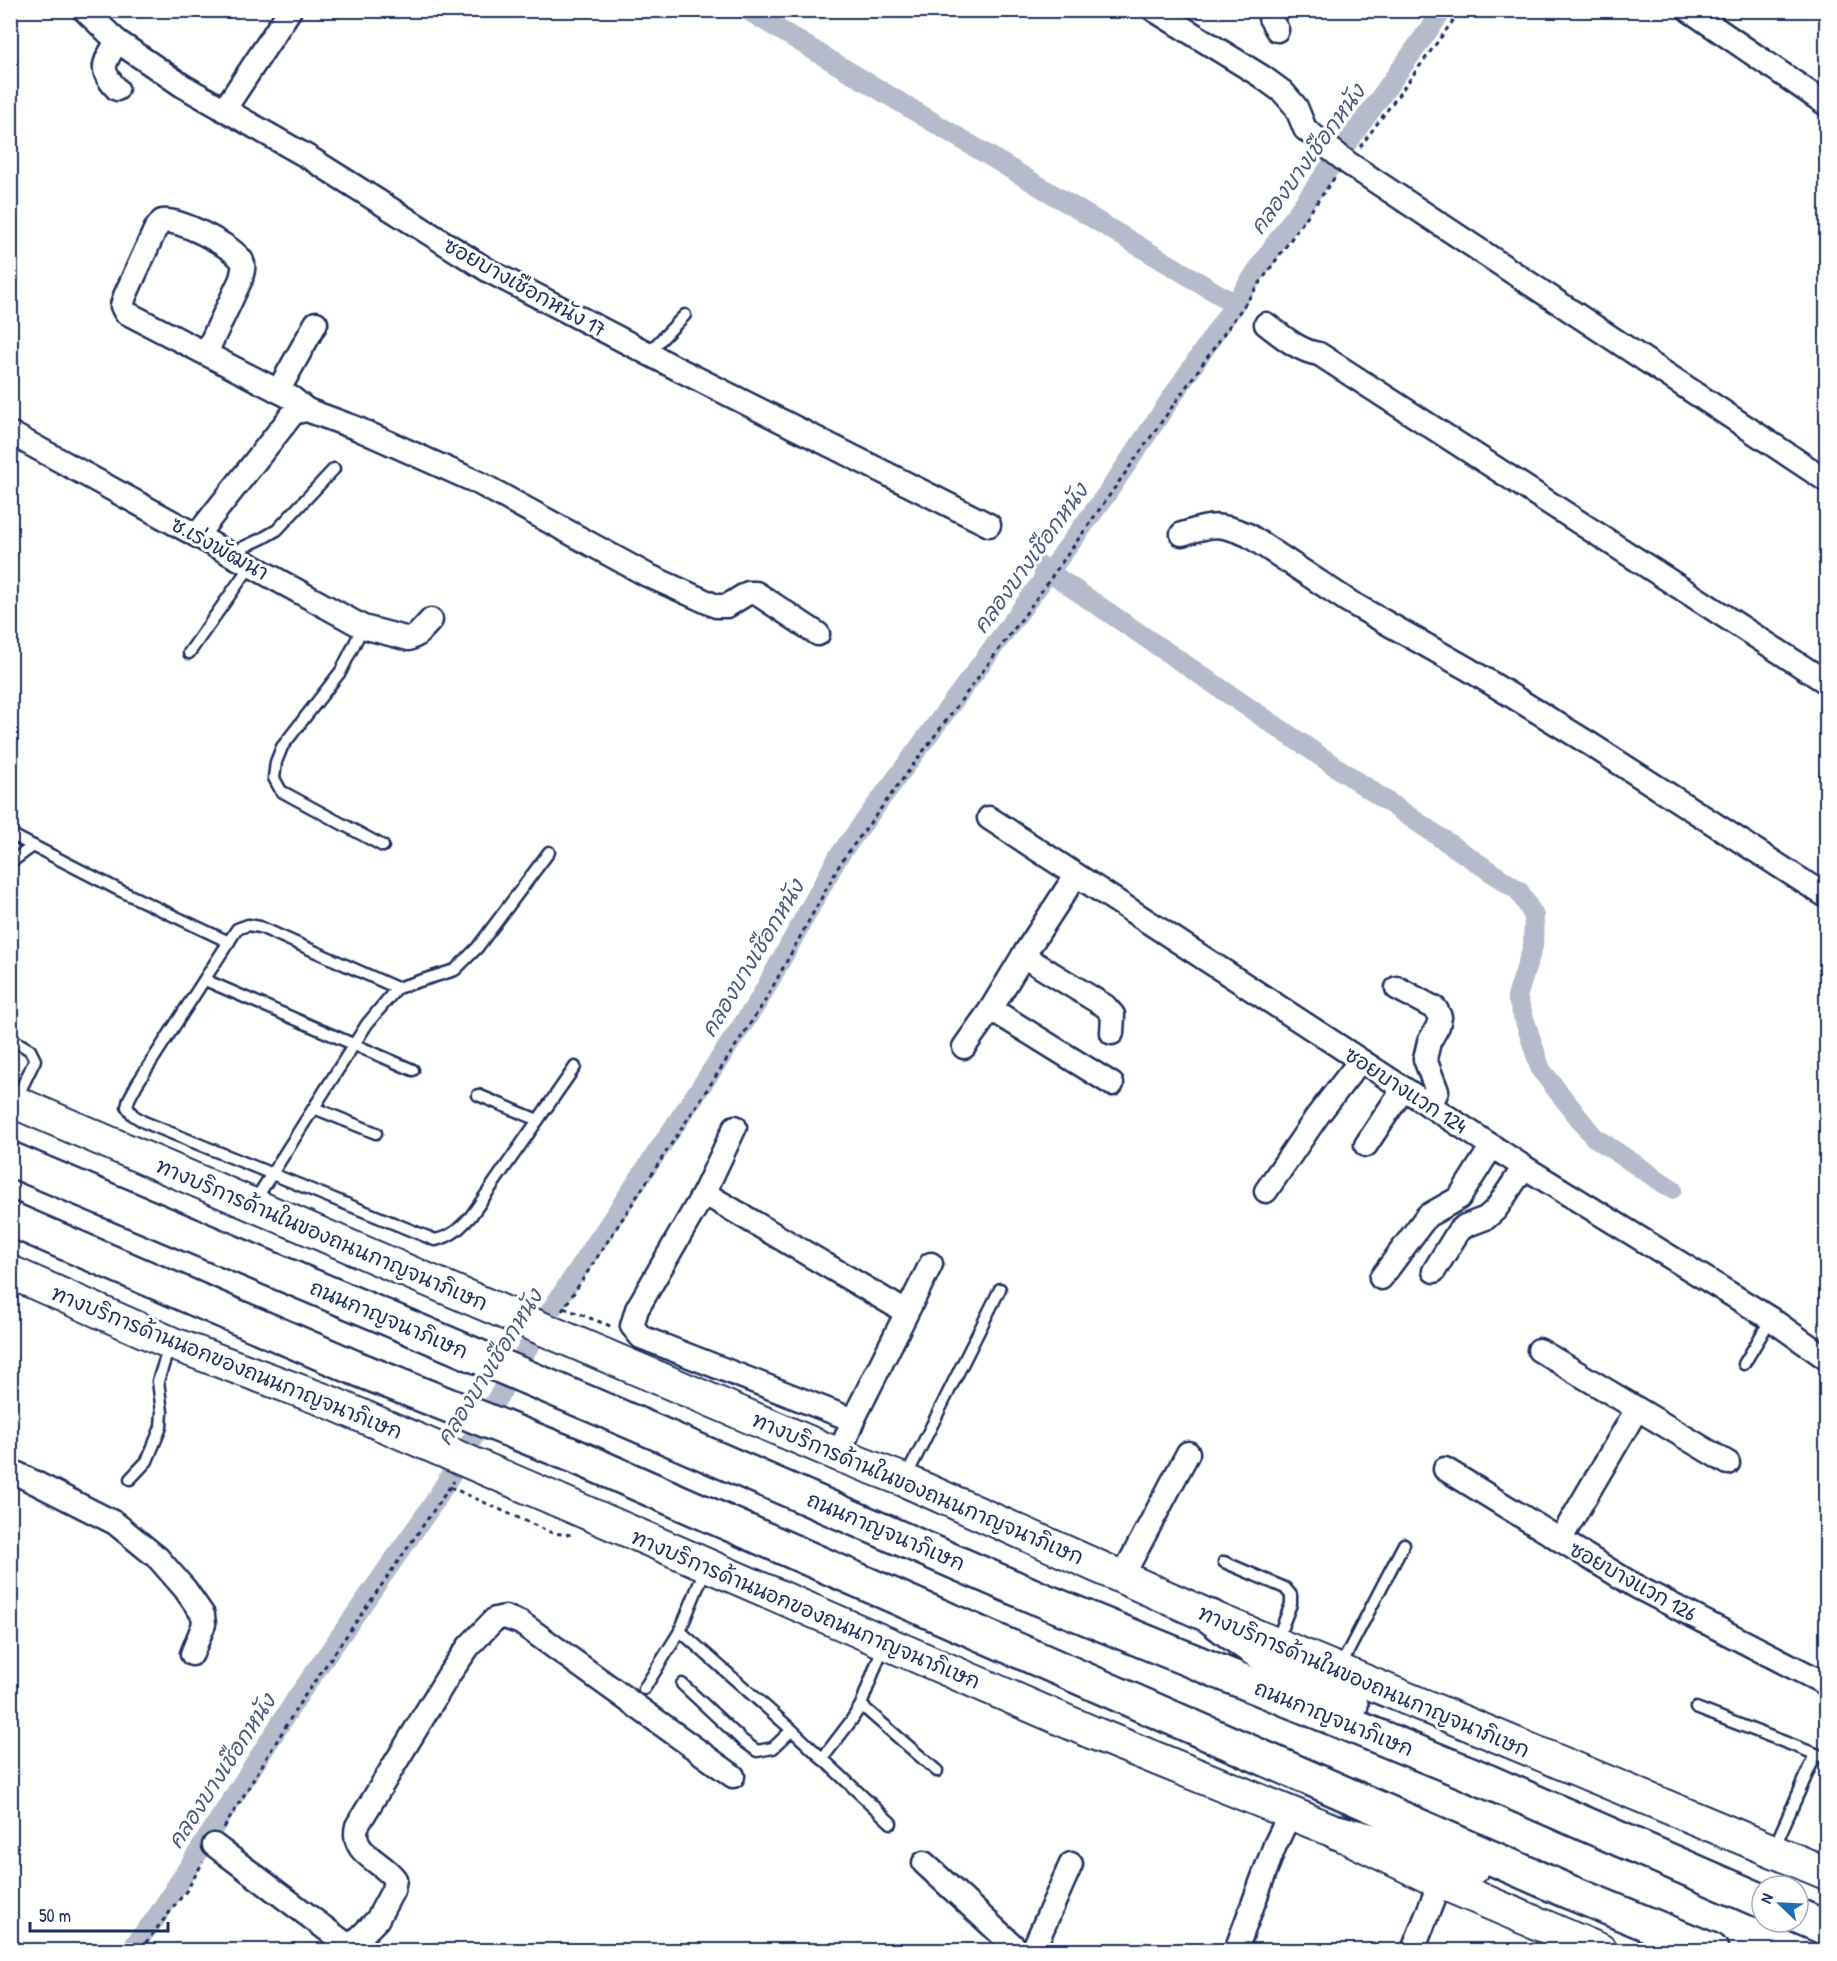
<svg xmlns="http://www.w3.org/2000/svg" width="1837" height="1961" font-family="'Patrick Hand','Playpen Sans Thai',sans-serif">
	<style>
		.lines { fill: none; stroke-linecap: round; stroke-linejoin: round }
		.canal { stroke: #b5bbca; stroke-width: 20 }
		.lane-casing { stroke: #1b2f5e; stroke-width: 15 }
		.street-casing { stroke: #1b2f5e; stroke-width: 27 }
		.secondary-casing { stroke: #1b2f5e; stroke-width: 36 }
		.highway-casing { stroke: #1b2f5e; stroke-width: 38 }
		.path { stroke: #1b2f5e; stroke-width: 3; stroke-dasharray: 4.5 4.5; stroke-linecap: butt }
		.lane { stroke: #fff; stroke-width: 10 }
		.street { stroke: #fff; stroke-width: 22 }
		.secondary { stroke: #fff; stroke-width: 32 }
		.highway { stroke: #fff; stroke-width: 33 }
		.secondary-bridge-casing { stroke: #1b2f5e; stroke-width: 36; stroke-linecap: butt }
		.highway-bridge-casing { stroke: #1b2f5e; stroke-width: 38; stroke-linecap: butt }
		.secondary-bridge { stroke: #fff; stroke-width: 32 }
		.highway-bridge { stroke: #fff; stroke-width: 33 }
		.labels { text-anchor: middle; dominant-baseline: central; stroke-width: 6; stroke-linejoin: round; paint-order: stroke }
		.street-label { font-size: 21px; fill: #1b2f5e; stroke: #fff }
		.water-label { font-size: 22px; font-style: italic; fill: #49597e; stroke: #fff }
	</style>
	<rect width="100%" height="100%" fill="#fff"/>
	<filter id="ink" filterUnits="userSpaceOnUse"><feTurbulence type="fractalNoise" baseFrequency=".0167" numOctaves="2"/><feDisplacementMap in="SourceGraphic" scale="12" xChannelSelector="R" yChannelSelector="G"/><feConvolveMatrix kernelMatrix="1 2 1 2 8 2 1 2 1" color-interpolation-filters="sRGB"/></filter>
	<g filter="url(#ink)">
		<g class="lines">
			<!-- canal -->
			<g class="canal">
				<path d="M747,10l488,294"/>
				<path d="M1034,562l485,329 15,25 -1,30 -16,51 24,73 53,67 78,52"/>
				<path d="M130,1950l26,-32 142,-222 135,-192 116,-191 210,-313 79,-143 268,-362 175,-260 162,-225"/>
			</g>
			<defs>
				<g id="lane">
					<path d="M648,353l37,-38"/>
					<path d="M231,553l32,-15 14,-8 57,-61"/>
					<path d="M363,627l-22,44 -59,76 -6,15 -2,16 7,13 102,55"/>
					<path d="M189,653l62,-88"/>
					<path d="M10,834l109,56 110,52"/>
					<path d="M10,863l23,-17"/>
					<path d="M205,980l208,90"/>
					<path d="M397,988l-137,-61 -12,-2 -11,4 -100,155 -8,15 -2,8 6,8 11,7 291,118c17,-3 25,-12 36,-24l104,-149"/>
					<path d="M10,1038l20,12 5,10 -19,39"/>
					<path d="M478,1095l60,25"/>
					<path d="M314,1108l62,25"/>
					<path d="M254,1202l113,-178 30,-36 58,-18 22,-22 72,-96"/>
					<path d="M1744,1364l27,-45"/>
					<path d="M130,1479l17,-18 14,-34 1,-15 -4,-31 12,-37"/>
					<path d="M905,1479l95,-190"/>
					<path d="M1224,1562l61,26 6,7v9l-14,36"/>
					<path d="M680,1631l112,99 99,93"/>
					<path d="M1339,1669l65,-125"/>
					<path d="M682,1684l60,56 15,11 16,-3 19,-18"/>
					<path d="M644,1689l36,-58 26,-64"/>
					<path d="M861,1705l76,66"/>
					<path d="M1696,1708l130,50"/>
					<path d="M822,1759l29,-38 10,-16 23,-61"/>
					<path d="M1774,1848l42,-94"/>
				</g>
				<g id="street">
					<path d="M84,10l33,31 66,45 125,71 181,114 191,99 309,155"/>
					<path d="M1154,10l107,66 22,16 13,15 9,22 43,34 478,317"/>
					<path d="M1271,10l-1,8 7,12"/>
					<path d="M1689,10l137,94"/>
					<path d="M117,89c-20,-21 -12,-26 0,-48"/>
					<path d="M224,110l66,-100"/>
					<path d="M1266,324c16,12 33,27 53,30l507,328"/>
					<path d="M206,353l35,-74c1,-6 4,-12 1,-18 -9,-15 -64,-43 -80,-40l-7,9 -30,66 -3,10 3,6 167,86 15,12"/>
					<path d="M278,391l38,-68"/>
					<path d="M10,433l353,194 46,12 8,-4 14,-15"/>
					<path d="M1182,534c30,-9 36,-12 66,1l100,66 120,68 122,75 236,152"/>
					<path d="M197,535l94,-119 5,-4 11,-2 49,18 123,55 168,92 69,31h11l21,-13h8l62,41"/>
					<path d="M989,818l535,349 247,152 55,39"/>
					<path d="M1023,956l82,50 8,9 -1,18"/>
					<path d="M1397,988l39,21 4,8 -2,9 -9,16 -4,17 12,32 -7,15"/>
					<path d="M991,1009l121,75"/>
					<path d="M964,1047l27,-38 32,-53 53,-81"/>
					<path d="M735,1127l-31,66 -67,116 -5,17 9,11 212,83 -14,35"/>
					<path d="M1366,1145l37,-56"/>
					<path d="M1266,1191l52,-76 42,-54"/>
					<path d="M704,1193l202,119"/>
					<path d="M1434,1271l24,-39 7,-6 21,-8 10,-9 28,-42"/>
					<path d="M1381,1278l46,-62 32,-18 33,-52"/>
					<path d="M1539,1350l189,113"/>
					<path d="M853,1420l78,-156"/>
					<path d="M1445,1469l192,118 189,97"/>
					<path d="M10,1470l105,53 43,35 27,31 18,26 1,9 -12,30"/>
					<path d="M1560,1540l77,-131"/>
					<path d="M1122,1577l66,-124"/>
					<path d="M214,1845l140,105"/>
					<path d="M924,1863l94,87"/>
					<path d="M347,1950l30,-30 16,-30 2,-11c-14,-19 -45,-25 -38,-53l93,-153 19,-27 26,-27 10,-2 16,6 212,153"/>
					<path d="M1033,1950l38,-86"/>
					<path d="M1236,1950l39,-105 15,-31"/>
					<path d="M1413,1950l27,-68"/>
				</g>
				<g id="secondary">
					<path d="M10,1100l406,175"/>
					<path d="M10,1272l161,71 156,58"/>
					<path d="M635,1368l204,87 65,25 307,137 615,256"/>
					<path d="M555,1499l536,233 246,100 103,50 160,68"/>
				</g>
				<g id="highway">
					<path d="M10,1159l375,158"/>
					<path d="M10,1219l343,148"/>
					<path d="M611,1413l427,185 430,175 294,128"/>
					<path d="M577,1457l990,434 144,59"/>
					<path d="M1211,1617c46,37 88,61 140,88"/>
					<path d="M1337,1832l136,35"/>
					<path d="M1798,1916l28,12"/>
				</g>
			</defs>
			<!-- lane casing -->
			<use href="#lane" class="lane-casing"/>
			<!-- street casing -->
			<use href="#street" class="street-casing"/>
			<!-- secondary casing -->
			<use href="#secondary" class="secondary-casing"/>
			<!-- highway casing -->
			<use href="#highway" class="highway-casing"/>
			<!-- path -->
			<g class="path">
				<path d="M1360,147l101,-137"/>
				<path d="M564,1308l49,19"/>
				<path d="M562,1311l203,-310 76,-139 185,-249 309,-436"/>
				<path d="M450,1487l102,46 21,2"/>
				<path d="M224,1828l77,-127 153,-220"/>
				<path d="M140,1950l47,-60 16,-28"/>
			</g>
			<!-- lane -->
			<use href="#lane" class="lane"/>
			<!-- street -->
			<use href="#street" class="street"/>
			<!-- secondary -->
			<use href="#secondary" class="secondary"/>
			<!-- highway -->
			<use href="#highway" class="highway"/>
			<defs>
				<g id="secondary-bridge">
					<path d="M416,1275l219,93"/>
					<path d="M327,1401l228,98"/>
				</g>
				<g id="highway-bridge">
					<path d="M385,1317l226,96"/>
					<path d="M353,1367l224,90"/>
				</g>
			</defs>
			<!-- secondary-bridge casing -->
			<use href="#secondary-bridge" class="secondary-bridge-casing"/>
			<!-- highway-bridge casing -->
			<use href="#highway-bridge" class="highway-bridge-casing"/>
			<!-- secondary-bridge -->
			<use href="#secondary-bridge" class="secondary-bridge"/>
			<!-- highway-bridge -->
			<use href="#highway-bridge" class="highway-bridge"/>
		</g>
	</g>
	<g class="labels">
		<!-- street labels -->
		<g class="street-label">
			<text transform="translate(525 287) rotate(29)">ซอยบางเชือกหนัง 17</text>
			<text transform="translate(220 548) rotate(29)">ซ.เร่งพัฒนา</text>
			<text transform="translate(1406 1090) rotate(33)">ซอยบางแวก 124</text>
			<text transform="translate(322 1234) rotate(23)">ทางบริการด้านในของถนนกาญจนาภิเษก</text>
			<text transform="translate(389 1319) rotate(23)">ถนนกาญจนาภิเษก</text>
			<text transform="translate(227 1362) rotate(22)">ทางบริการด้านนอกของถนนกาญจนาภิเษก</text>
			<text transform="translate(918 1488) rotate(23)">ทางบริการด้านในของถนนกาญจนาภิเษก</text>
			<text transform="translate(886 1531) rotate(23)">ถนนกาญจนาภิเษก</text>
			<text transform="translate(1633 1581) rotate(29)">ซอยบางแวก 126</text>
			<text transform="translate(806 1609) rotate(23)">ทางบริการด้านนอกของถนนกาญจนาภิเษก</text>
			<text transform="translate(1364 1681) rotate(23)">ทางบริการด้านในของถนนกาญจนาภิเษก</text>
			<text transform="translate(1334 1718) rotate(22)">ถนนกาญจนาภิเษก</text>
		</g>
		<!-- water labels -->
		<g class="water-label">
			<text transform="translate(1307 159) rotate(-54)">คลองบางเชือกหนัง</text>
			<text transform="translate(1030 558) rotate(-54)">คลองบางเชือกหนัง</text>
			<text transform="translate(752 958) rotate(-59)">คลองบางเชือกหนัง</text>
			<text transform="translate(489 1367) rotate(-58)">คลองบางเชือกหนัง</text>
			<text transform="translate(221 1771) rotate(-57)">คลองบางเชือกหนัง</text>
		</g>
	</g>
	<!-- margin -->
	<rect width="1837" height="1961" fill="none" stroke="#fff" stroke-width="36"/>
	<rect x="18" y="18" width="1801" height="1925" fill="none" stroke="#1b2f5e" stroke-width="2" filter="url(#ink)"/>
	<!-- north arrow -->
	<g transform="translate(1780 1904) rotate(293)"><circle r="28" fill="#ffffff" stroke="#a4acbf" stroke-width="1.5"/>
	<path d="M0-4.5L10 22L0 15L-10 22Z" fill="#1f6fb2"/>
	<text y="-9" font-size="16" font-weight="bold" text-anchor="middle" fill="#1b2f5e">N</text>
	</g>
	<!-- scale -->
	<path d="M30 1922v9h138v-9" fill="none" stroke="#1b2f5e" stroke-width="3"/>
	<text x="39" y="1922" font-size="18" fill="#1b2f5e" stroke="#ffffff" stroke-width="4.5" paint-order="stroke">50 m</text>
</svg>
